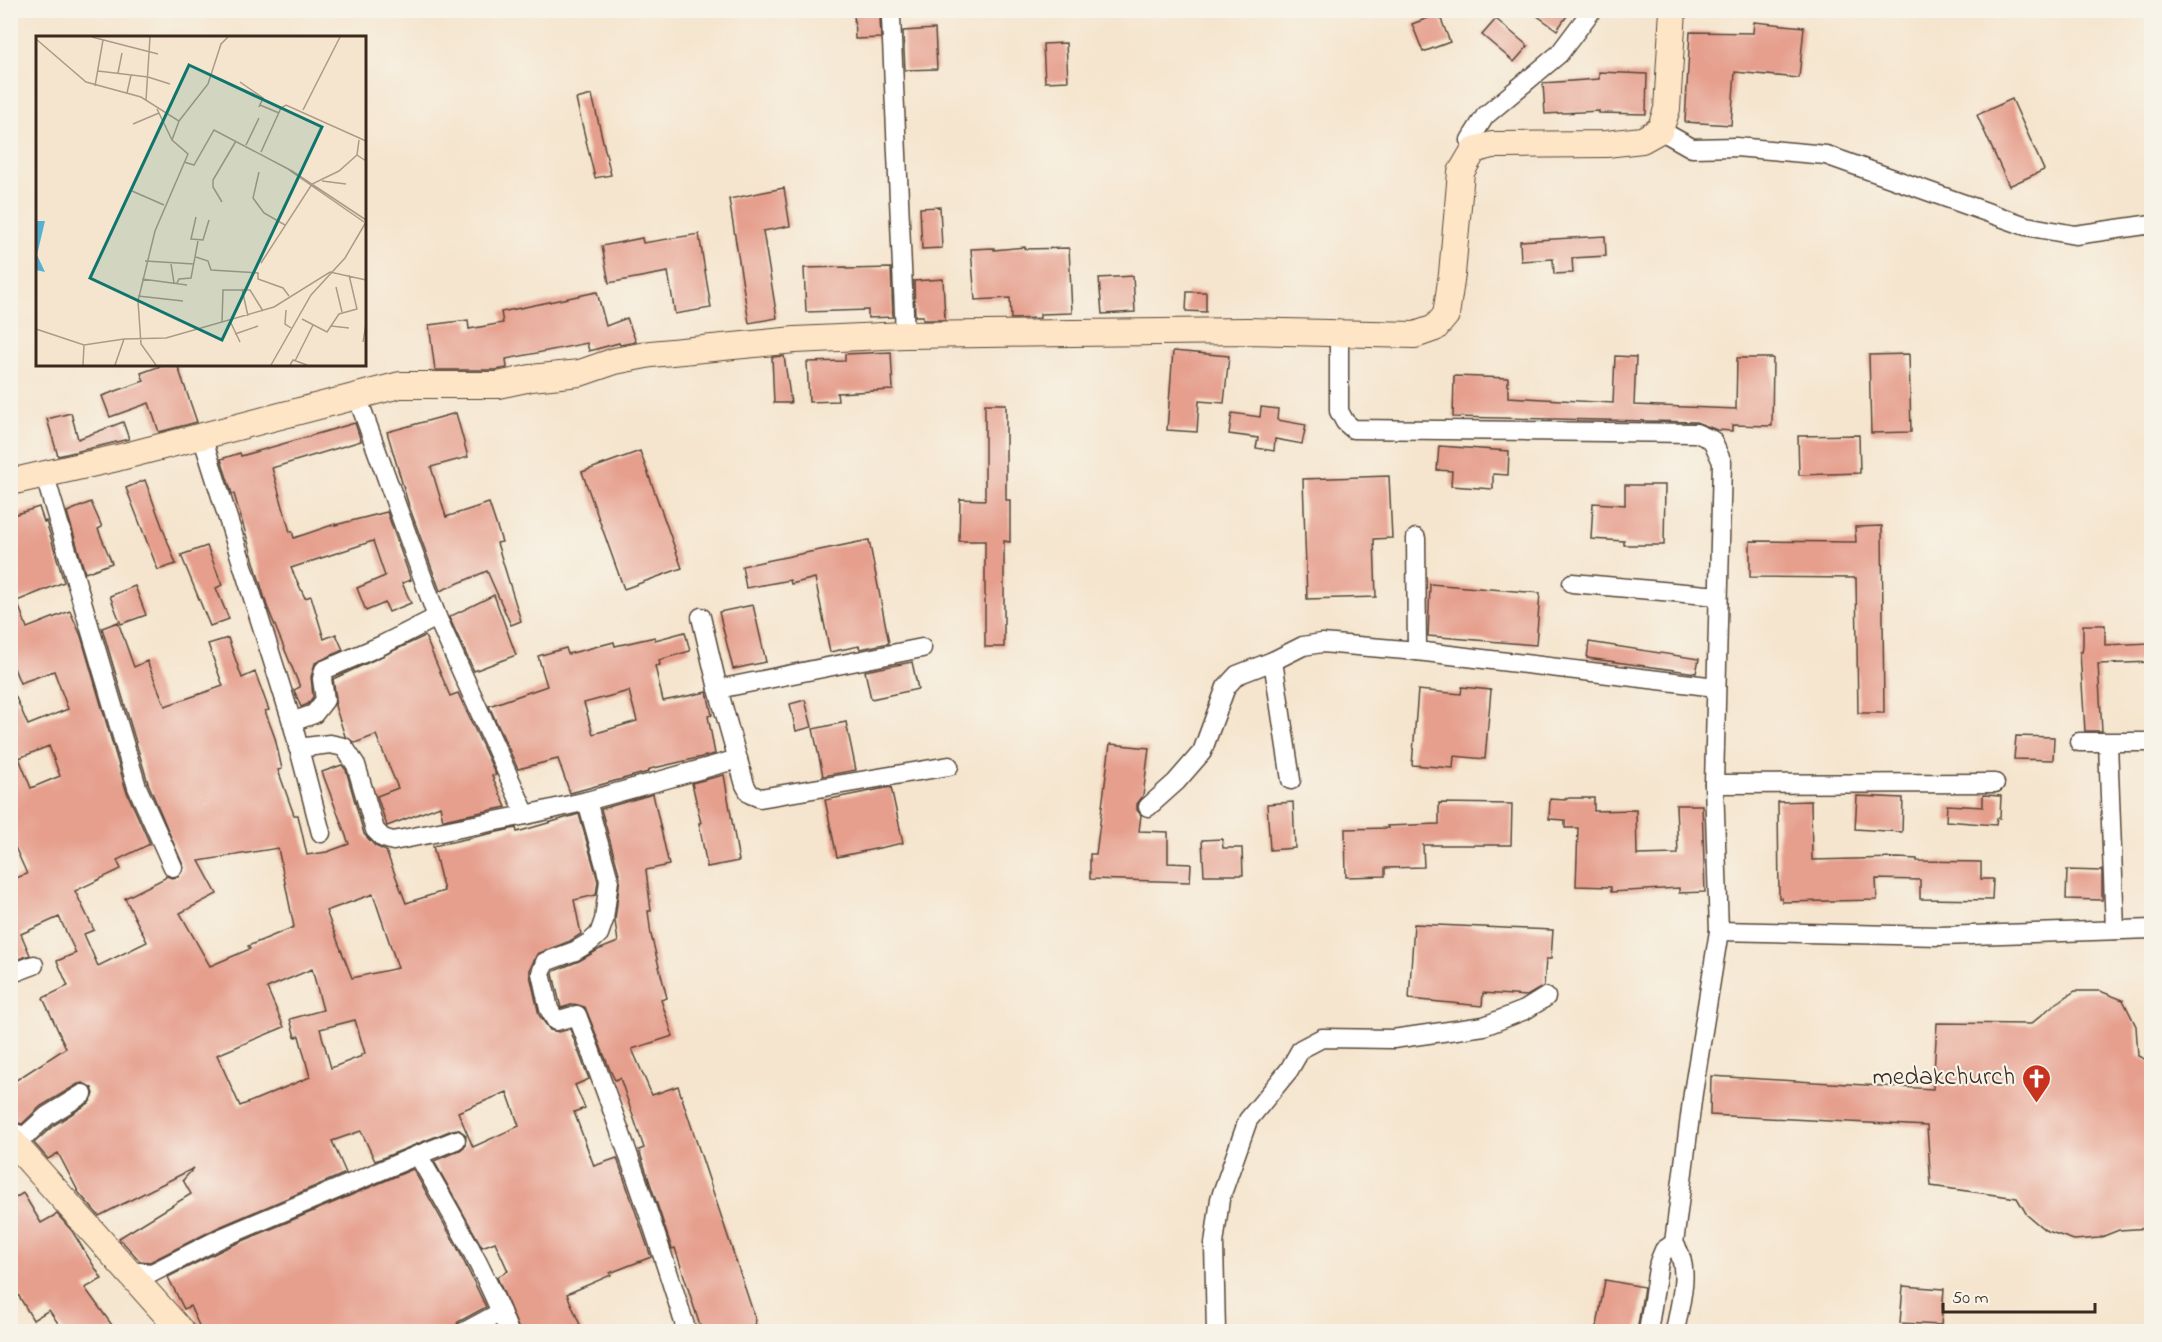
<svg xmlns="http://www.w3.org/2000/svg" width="2162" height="1342" font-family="'Indie Flower',sans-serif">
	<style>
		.building { fill: #e69f8d; fill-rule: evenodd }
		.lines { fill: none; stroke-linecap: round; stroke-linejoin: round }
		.street-casing { stroke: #574638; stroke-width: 21 }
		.secondary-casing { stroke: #574638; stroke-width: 28 }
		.street { stroke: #fff; stroke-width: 18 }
		.secondary { stroke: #fde5c5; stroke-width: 26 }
		.labels { text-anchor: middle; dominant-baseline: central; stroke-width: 4.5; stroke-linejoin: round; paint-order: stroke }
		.poi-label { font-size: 26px; fill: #3b2a1e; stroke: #f7f3e8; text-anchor: end }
		.inset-road { fill: none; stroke: #ab9a88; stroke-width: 1.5 }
		.view { fill: #0f766e; fill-opacity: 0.15; stroke: #0f766e; stroke-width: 3 }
		.inset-edge { fill: none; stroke: #3b2a1e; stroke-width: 3 }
	</style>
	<rect width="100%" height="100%" fill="#f7f3e8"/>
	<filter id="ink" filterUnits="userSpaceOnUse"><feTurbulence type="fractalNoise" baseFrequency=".0167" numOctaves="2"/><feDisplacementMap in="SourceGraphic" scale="12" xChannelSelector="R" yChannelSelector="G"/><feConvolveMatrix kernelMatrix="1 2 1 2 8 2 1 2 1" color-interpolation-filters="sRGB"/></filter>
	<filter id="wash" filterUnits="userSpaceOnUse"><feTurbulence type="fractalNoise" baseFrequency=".008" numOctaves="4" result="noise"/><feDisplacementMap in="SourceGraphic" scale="24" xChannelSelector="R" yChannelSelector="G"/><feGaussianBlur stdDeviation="1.35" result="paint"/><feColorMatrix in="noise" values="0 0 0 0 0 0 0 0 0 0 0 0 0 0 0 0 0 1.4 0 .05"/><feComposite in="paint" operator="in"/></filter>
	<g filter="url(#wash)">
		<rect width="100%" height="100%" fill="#f5e5ce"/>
		<g id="blocks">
			<!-- building -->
			<g class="building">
				<path d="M854,10h29l-3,8 1,20 -26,1z"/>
				<path d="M1529,10h42l-14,20z"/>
				<path d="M1439,14l11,28 -27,10 -11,-28z"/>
				<path d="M1496,19l32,27 -14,16 -32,-27z"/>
				<path d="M1754,22l50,5 -5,51 -64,-6 -4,53 -46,-3 5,-90 63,1z"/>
				<path d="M935,29l2,40 -32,1 -2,-39z"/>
				<path d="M1066,43l2,38 -23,1 -2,-38z"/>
				<path d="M1599,72l48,2 -1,40 -47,-1v-2l-54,3 -2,-31 56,-4z"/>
				<path d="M592,95l19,80 -16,3 -19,-79z"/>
				<path d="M2012,99l32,71 -35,16 -32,-71z"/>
				<path d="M784,188l6,38 -27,5 14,87 -28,5 -20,-124z"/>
				<path d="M940,207l2,41 -20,1 -2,-41z"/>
				<path d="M699,234l12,74 -36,6 -7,-42 -59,11 -7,-37 40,-8 1,5z"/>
				<path d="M1605,236l1,20 -34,2 1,15 -19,1 -1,-15 -32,2 -1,-20z"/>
				<path d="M1025,247v2l44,-1 3,65 -32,1v4l-29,1 -1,-21 -35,2 -4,-51 23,-1v2z"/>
				<path d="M846,267v2l45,-1 2,49 -25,1v-8l-62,2 -2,-44z"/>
				<path d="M1133,276l2,36 -33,2 -3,-36z"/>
				<path d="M943,279l2,41h-22v-4h-8l-1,-35z"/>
				<path d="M597,292l9,34 21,-8 9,24 -16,3 -1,-2 -30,8 -2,-8 -81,16 1,9 -11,2h-61l-6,-45 39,-5 1,9 34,-6 -2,-11z"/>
				<path d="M1187,292h19v20l-20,-1z"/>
				<path d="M1173,351l56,5 -5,47 -25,-2 -2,31 -30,-2z"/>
				<path d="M891,352l2,38 -56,3 1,8 -29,1 -2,-40 38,-1v-7z"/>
				<path d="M1909,354l2,78 -40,1 -2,-78z"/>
				<path d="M784,356l7,47h-17l-2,-46z"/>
				<path d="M1615,356l21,1 -2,48 102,4 1,-51h36l-1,68 -40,-1v6l-15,-1 -21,-8 -243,-5 1,-41 54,2v19l105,6z"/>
				<path d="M166,364h11l20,58 -38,10 -10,-29 -39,14 -8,-21 42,-15 -3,-8z"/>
				<path d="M985,404h21v96h4v42l-6,-1v106h-19v-106h-26l1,-42 25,1z"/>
				<path d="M1261,407l17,2 -1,11 29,5 -4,19 -27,-5 -1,12 -18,-3 2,-10 -29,-4 3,-21 28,4z"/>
				<path d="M71,413l7,26 45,-17 6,17 -71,17 -11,-37z"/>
				<path d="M456,413l12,44 -37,10 15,50 43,-14 13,39 -5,1 24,78 -10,4 -24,-54 -47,20 -31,-85 -22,-74z"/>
				<path d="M355,423l6,18 -89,27 18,64 2,-1 2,7 41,-14v1l52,-13 24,68 -9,3 9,20 -22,9 -4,-9 -19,8 -9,-23 28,-12 -12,-35 -82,27 14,30 6,-2 13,43 12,-5 7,16 -28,13 -4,14 2,20 -5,7 -7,3 -7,-17 6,-3 -33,-81 -33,-112h-2l-11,-35 19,-6 1,3z"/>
				<path d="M1859,435l1,38 -61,2 -1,-39z"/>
				<path d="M1439,446l70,5 -1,24 -15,-1v15l-42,-3 1,-15 -15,-1z"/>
				<path d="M640,451l42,117 -58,21 -42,-117z"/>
				<path d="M1389,476l3,62 -18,1 2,58 -69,2 -4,-120z"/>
				<path d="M145,480l31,84 -18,6 -32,-82z"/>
				<path d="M1625,485h40l-1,60h-40v-4l-33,-2 2,-36 32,2z"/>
				<path d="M91,502l11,25 -4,2 14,34 -27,10 -18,-61z"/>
				<path d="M39,507l5,15 2,-1 18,61 -47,19 10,27 43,-17 11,25 45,154 24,54 -33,16 4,9 -46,22 19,39 -10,4 14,32 49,-24 -22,-44 40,-20 1,-2 6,2 6,-1 6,-9 -36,-85 -46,-155 16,-6 16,45 13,-6 18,45 58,-20 -15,-42 20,-6 14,40 13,-6 14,38 -4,1 10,27 7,31 -4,1 16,45h4l9,40 20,-3 22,-8 -27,-72 20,-7 4,5 18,64 11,12 11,5 20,52 38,-12 -11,-45 83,-18 1,4 62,-18 19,67 -2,14 -22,5 7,34 -11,7 -33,13 -7,15v6l9,40 11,15 9,2 11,-3 19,50 -14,6 10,23 -11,4 20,54 23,-8 34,99 -41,16 1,2 -44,19 16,38h-63l-23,-55 11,-6 -13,-29 -13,5 -48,-86 26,-11 5,-4 1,-11 -8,-6 -6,1 -77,31 -14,-30 -29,10 14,32 -129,55 -67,34 -10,-1 -21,-23 72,-44 -8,-14 11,-12 -95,48 -20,-23 -21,-40 -10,6 -14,-16 20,-18 35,-22 5,-9 -2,-6 -9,-5 -5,1 -37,22 -19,18 -12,-3v-37l56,-36 -23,-50 25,-12 -11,-25 19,-8 -17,-36 -38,17 9,21 -20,7v-82l17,-6 -17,-38v-152l18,41 40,-16 -14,-38 -34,12 -10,-25v-142zM49,746l11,30 -29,12 -12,-30zM278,848l16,79 -46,19 2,3 -40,17 -30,-53 37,-19 -18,-33zM373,894l25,74 -46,10 -26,-67zM312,969l11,41 -33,9 5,18 4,-1 11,41 -70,29 -23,-51 67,-28 -17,-39zM355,1020l10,33 -4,2 1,1 -31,12 -11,-39zM507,1092l12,34 -46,21 -15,-35z"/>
				<path d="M1882,526l2,187h-26l-2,-135 -106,-1v-36l106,1 -1,-15z"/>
				<path d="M869,540l20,103 -29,6 -1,-3 -29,6 -15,-74 -24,6 -1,-4 -44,8 -4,-22z"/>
				<path d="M207,546l15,39 -6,3 13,31 -19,7 -29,-71z"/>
				<path d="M1430,584l110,9 -4,52 -108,-9z"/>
				<path d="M135,586l11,29 -25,9 -11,-28z"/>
				<path d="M494,595l22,60 -42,16 -25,-54z"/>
				<path d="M753,605l13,57 -33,7 -14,-57z"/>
				<path d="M2083,625h22v20l46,-2v19l-53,2 4,67h-17l-5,-79h2l1,-6z"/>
				<path d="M685,632l5,19 -31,9 1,5 -5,1 8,35 44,-9 5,23 -4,1 7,38 -65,15 -2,3 -78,21 -12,-34 -40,10 -29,-63 58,-20 -9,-30 28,-8 2,6 46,-12 1,4 40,-9v3zM629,691l8,30 -44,13 -9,-31z"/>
				<path d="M425,636l25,60 8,-3 38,82 -4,1 14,31 -63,13 -3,-14 -53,20 -10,-30 21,-8 -22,-53 -21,8 -10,-7 -10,-30 1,-8 -3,-19z"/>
				<path d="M1589,642l110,17 -3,14 -109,-15z"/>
				<path d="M912,662l6,27 -47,10 -6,-28z"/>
				<path d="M1462,687l29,3 -6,69 -31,-3 -1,12 -41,-3 6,-75 43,4z"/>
				<path d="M805,700l7,27 -16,4 -6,-27z"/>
				<path d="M846,722l10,48 -33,6 -10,-47z"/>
				<path d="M2016,736l38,1 -1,23 -39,-1z"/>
				<path d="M1110,744l39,4 -6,48 -6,8v6l4,5 -2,16 29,1v31l23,1 -1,18 -100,-3v-25h6z"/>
				<path d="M724,775l15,86 -32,6 -8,-44h2l-9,-40z"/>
				<path d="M891,787l12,56 -66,14 -12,-57z"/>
				<path d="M653,794l16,71 -23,5 5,41h-3l3,24 16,63 -6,2 12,36 -41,13 20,46 26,-9 78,235 -1,1 3,10h-56l-27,-84 -3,1 -33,-99 5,-2 -24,-70 -5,2 -5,-10 -25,-63 -11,-3 -13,4 -8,-34 1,-3 25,-10 19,-11 20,-8 -3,-21 5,-44 -19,-68z"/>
				<path d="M1983,795l18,1 -1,22h-3l-1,7 -50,-4 1,-16 36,2z"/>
				<path d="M1857,796l46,2 -1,34 -47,-3z"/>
				<path d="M1565,798h29v13l42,-1 1,45 41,-1 -2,-49h26l3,87 -26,1v-5l-68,4v-5l-35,-1 2,-58h-13v-8l-16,-1 1,-20 15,1z"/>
				<path d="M1811,801l1,59 86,-2 19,1v2l64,1v17h12l-1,21 -72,-1v-19l-44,-1 1,21 -95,2v-4h-3l-1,-96z"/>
				<path d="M1293,802l2,46 -25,2 -3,-46z"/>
				<path d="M1439,803l73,1 -1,41h-88l1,22 -39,1v8l-39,1 -1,-48 43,-1 -1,-2 52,-2z"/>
				<path d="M1222,839l1,9h19l1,27h-39l-2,-35z"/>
				<path d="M2067,870l35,1v29l-36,-1z"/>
				<path d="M1414,924l139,6 -2,29h-5l-2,27 -17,10 -44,-3 -1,13 -73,-7z"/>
				<path d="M2075,991h25l23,9 13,26 2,30 13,6v166l-32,2 -20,8 -25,2 -29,-10 -18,-15 -10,-17 -86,-12 -4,-60 -217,-11 1,-39 222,13 4,-66 94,1 20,-17z"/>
				<path d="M413,1169l44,78 29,60 -28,15 -5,10h-251l-12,-26 -6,3 -16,-32 58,-29z"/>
				<path d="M23,1193l18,30 16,-9 15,17 30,48 -17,9 32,44h-53l-15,-22 -16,10 -23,-39v-80z"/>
				<path d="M1605,1280l39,7 -7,45h-41z"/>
				<path d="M1903,1286l41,3 -3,36 -41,-2z"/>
			</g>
		</g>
	</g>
	<g filter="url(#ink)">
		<use href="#blocks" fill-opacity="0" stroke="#574638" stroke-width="1.5"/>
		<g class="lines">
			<defs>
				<g id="street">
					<path d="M891,18l14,317"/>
					<path d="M1660,130l32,18 44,-1 90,8 200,71 49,9 77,-11"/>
					<path d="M1474,150l-4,-10 15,-24 74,-62 33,-44"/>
					<path d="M1339,333v78l6,11 8,7 343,4 16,7 10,22 -8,322 5,147 -26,162 -19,150"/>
					<path d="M357,396l80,221 89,198"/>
					<path d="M202,436l90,286 29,111"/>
					<path d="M44,473l93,314 36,80"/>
					<path d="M1416,538l1,113"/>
					<path d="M1572,583l146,13"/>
					<path d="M701,617l17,72"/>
					<path d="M922,648l-204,41 27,96 5,9 10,4 189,-32"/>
					<path d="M1273,661l18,119"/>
					<path d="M292,722l22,-8 11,-14 -3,-21 2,-9 56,-24 57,-29"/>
					<path d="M2079,742h73"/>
					<path d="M2108,743l7,187"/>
					<path d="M298,748l32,-4 14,3 12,18 19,65 8,8 10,3 133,-26 61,-14 151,-42"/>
					<path d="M1714,784l281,-1"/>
					<path d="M587,801l22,79 -5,40 -5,14 -9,8 -15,9 -30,11 -4,11 8,36 7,12 21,-6c40,105 77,210 110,317"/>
					<path d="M1148,807l28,-25 26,-30 24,-65 11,-12 36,-14 30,-15 19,-3 95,8 299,36"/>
					<path d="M1719,931l221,5 212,-7"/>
					<path d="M10,974l24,-9"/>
					<path d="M10,1132l15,4 22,-20 36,-22"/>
					<path d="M418,1155l38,-15"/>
					<path d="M1674,1243c18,26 6,58 1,89"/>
					<path d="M126,1271l26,2 69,-35 197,-83c33,57 67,115 91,177"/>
					<path d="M464,1332l37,-20"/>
					<path d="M1216,1332l-2,-88 6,-45 28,-79 41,-50 12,-21 21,-11 71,1 91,-13 41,-16 21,-13"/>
					<path d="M1648,1332l11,-70 5,-12 10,-7"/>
				</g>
				<g id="secondary">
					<path d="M10,482l107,-24 283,-73h98l33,-7 49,-5 35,-12 36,-7 144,-14 110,-5 342,-4 168,4 20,-7 11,-13 6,-41 9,-102 13,-22 18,-5 114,-1 36,-4 18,-10 7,-21 6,-99"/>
					<path d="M10,1139l172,193"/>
				</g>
			</defs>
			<!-- street casing -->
			<use href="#street" class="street-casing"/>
			<!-- secondary casing -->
			<use href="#secondary" class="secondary-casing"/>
			<!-- street -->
			<use href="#street" class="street"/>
			<!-- secondary -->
			<use href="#secondary" class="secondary"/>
		</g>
	</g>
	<!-- icons -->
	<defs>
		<symbol id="church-pin" viewBox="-11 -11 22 30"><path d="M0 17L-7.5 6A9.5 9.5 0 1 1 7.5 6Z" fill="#c8321e" stroke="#f7f3e8"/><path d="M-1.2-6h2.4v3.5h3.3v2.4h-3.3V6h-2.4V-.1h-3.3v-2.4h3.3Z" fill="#fff"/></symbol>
	</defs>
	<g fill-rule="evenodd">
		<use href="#church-pin" x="2020" y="1062" width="33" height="45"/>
	</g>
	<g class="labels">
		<!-- poi labels -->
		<g class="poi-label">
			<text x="2015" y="1078">medakchurch</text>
		</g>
	</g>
	<!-- overview -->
	<g transform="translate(36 36)">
		<rect width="330" height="330" fill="#f5e5ce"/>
		<path d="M0,185h9l-8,34 8,17 -9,-2z" fill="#56b0d3"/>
		<path class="inset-road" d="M56,1l66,17M0,3l50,43 55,15 38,24 -7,19 16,14 -33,77 -17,70 3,43 15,21M62,35l50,6 22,7M82,37l4,-20M204,46l23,16 -4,9M59,50l8,-46M91,57l4,-18M110,64l4,-63M224,69l19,8M121,73l15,31M267,74l37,-73M143,85l29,-37 13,-40 7,-7M97,88l26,-11M323,104l-2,15 9,6M210,109l13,-27M225,116l20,-44 5,-3 80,36M148,126l10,3 20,-35 78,41 74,49M253,134l75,52M223,136l-6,26 11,15 21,12M286,145l24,3M96,155l32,14M186,166l-9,-15v-7l23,-39M160,181l-5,22 12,1 6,-20M160,221l12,4 3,9 47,3v6l25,9 6,8M109,225l49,3M225,227l51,-79 27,-13 18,-16M135,228l3,19M106,243l45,6M141,247l2,-4 12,-1 7,-37M300,251l6,25M206,253l6,27M102,260l45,5M250,274l-1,14 6,4M266,283l25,13 12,-18 18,-5 -8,-34M194,285l10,21M186,287l1,-33h27l13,21M295,290l18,2M0,293l48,16 40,-6 42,-1 108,-31 56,-35 36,8M199,298l23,-8M327,306l3,-18M259,325l18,-36M47,329l1,-20M79,329l9,-26M235,329l40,-70 34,-37 21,-36M254,329l3,-5 14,5"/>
		<path class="view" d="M153,29l133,62 -100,213 -132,-62z"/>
		<rect width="330" height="330" class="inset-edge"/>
	</g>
	<!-- margin -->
	<rect width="2162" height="1342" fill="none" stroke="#f7f3e8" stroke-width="36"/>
	<!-- scale -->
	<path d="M1943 1303v9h152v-9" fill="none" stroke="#3b2a1e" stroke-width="3"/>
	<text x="1952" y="1303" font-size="18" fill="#3b2a1e" stroke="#f7f3e8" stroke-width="4.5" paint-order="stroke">50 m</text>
</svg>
